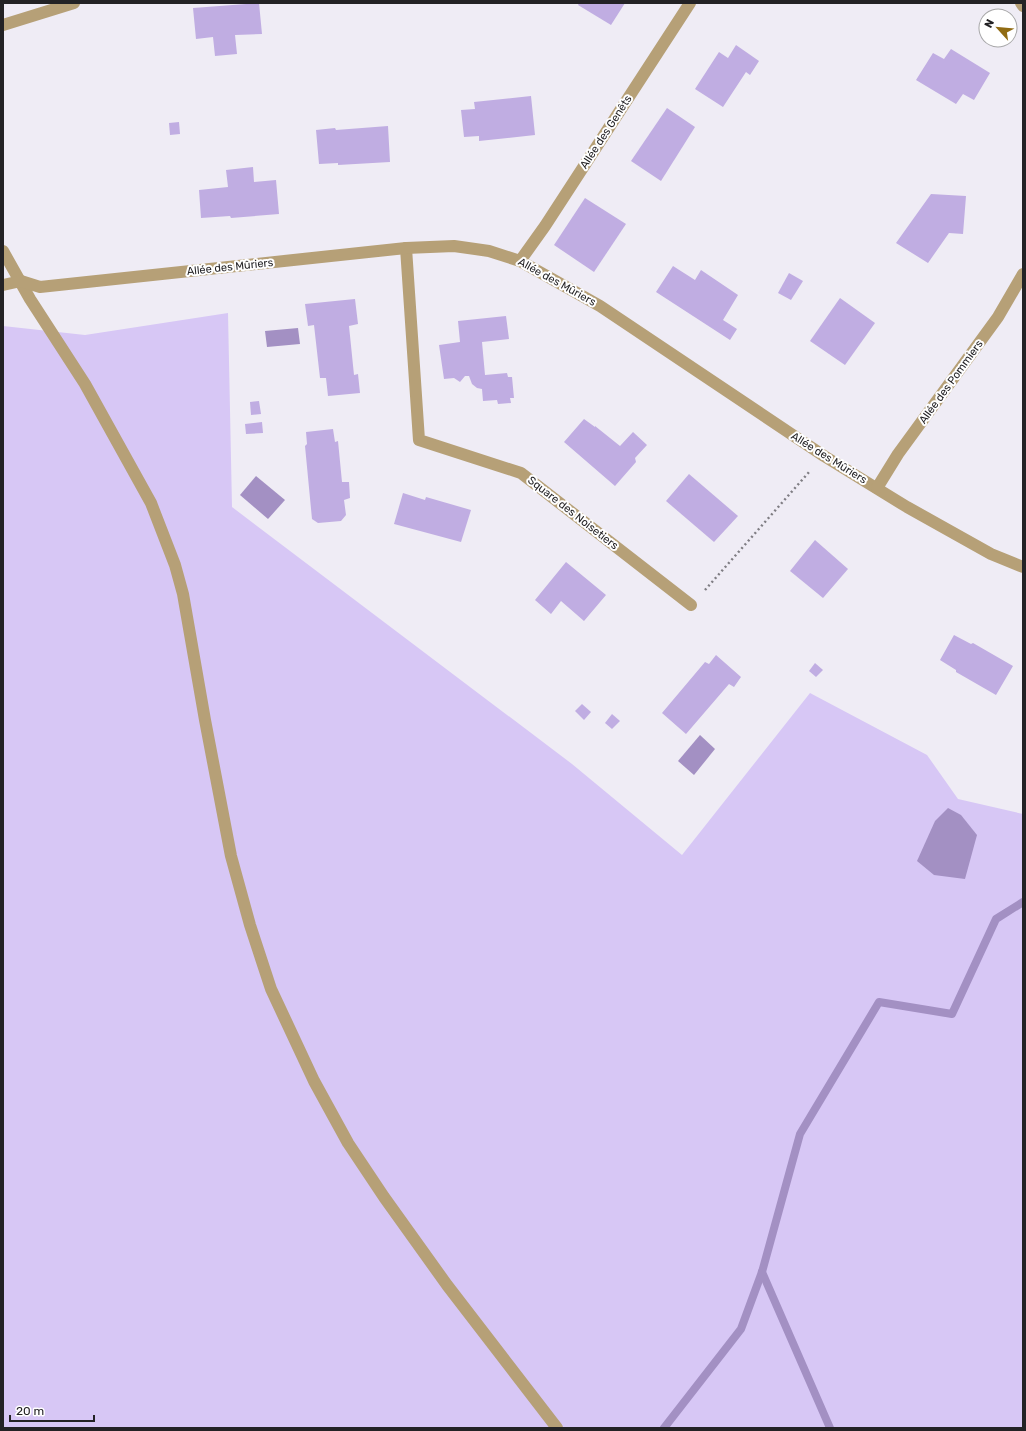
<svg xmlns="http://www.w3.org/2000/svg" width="1026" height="1431" font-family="Rubik,sans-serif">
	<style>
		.green { fill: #d7c7f5 }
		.water { fill: #a390c3 }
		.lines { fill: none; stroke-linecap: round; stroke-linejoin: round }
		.stream { stroke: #a390c3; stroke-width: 8 }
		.building { fill: #c0ade2 }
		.path { stroke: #7f7d83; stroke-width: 2.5; stroke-dasharray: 2 3; stroke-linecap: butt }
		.minor { stroke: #b6a077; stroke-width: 12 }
		.labels { text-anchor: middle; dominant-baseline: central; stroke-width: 4; stroke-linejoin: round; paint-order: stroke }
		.street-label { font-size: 11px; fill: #232225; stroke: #fff }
	</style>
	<rect width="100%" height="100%" fill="#efecf5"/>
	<!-- green -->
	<path class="green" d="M228,313l4,194 340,257 110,91 128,-162 117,62 31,44 65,15v614h-1020v-1102l82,9z"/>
	<!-- water -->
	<g class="water">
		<path d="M298,328l2,16 -33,3 -2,-16z"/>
		<path d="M256,476l29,24 -17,19 -28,-24z"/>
		<path d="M700,735l15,14 -21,26 -16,-14z"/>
		<path d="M948,808l13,7 16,20 -12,44 -31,-4 -17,-14 18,-40z"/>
	</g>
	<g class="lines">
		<!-- stream -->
		<g class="stream">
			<path d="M762,1272l68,156"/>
			<path d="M664,1428l77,-99 21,-57 38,-138 79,-132 73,12 44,-95 27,-17"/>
		</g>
	</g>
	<!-- building -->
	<g class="building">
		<path d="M259,3l3,31 -27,1 2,19 -22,2 -2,-19 -17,2 -3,-31z"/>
		<path d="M579,3h46l-14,22 -33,-20z"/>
		<path d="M736,45l23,16 -9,14 -4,-3 -23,35 -28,-18 24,-37 9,6z"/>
		<path d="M951,49l39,24 -16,27 -11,-6 -7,10 -40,-24 17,-27 11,6z"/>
		<path d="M531,96l4,39 -56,6v-5l-15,1 -3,-27 14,-1 -1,-7z"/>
		<path d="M667,108l28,19 -34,54 -30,-20z"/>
		<path d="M179,122l1,12 -10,1 -1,-12z"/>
		<path d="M388,126l2,36 -52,3v-2l-19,1 -3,-34 19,-2 1,2z"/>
		<path d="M253,167l1,15 22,-2 3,34 -48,4 -1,-2 -29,2 -2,-28 29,-3 -2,-17z"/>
		<path d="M931,194l35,2 -3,38 -14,-1 -21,30 -32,-20z"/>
		<path d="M585,198l41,26 -32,48 -40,-27z"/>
		<path d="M673,266l22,14 6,-10 37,25 -15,25 14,9 -7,11 -74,-48z"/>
		<path d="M789,273l14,8 -12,19 -13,-7z"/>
		<path d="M840,298l35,25 -30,42 -35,-24z"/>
		<path d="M355,299l3,25 -9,2 5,49 4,-1 2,19 -32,3 -2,-18h-6l-6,-53 -6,1 -3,-22z"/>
		<path d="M506,316l3,23 -27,3 3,33 22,-2 1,4h4l2,21h-4l1,5 -13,1 -1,-4 -14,1 -1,-12 -5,-1 -5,-4 -3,-8h-4l-5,6 -6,-4 -10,1 -5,-34 21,-3 -2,-21z"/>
		<path d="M259,401l2,13 -10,1 -1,-13z"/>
		<path d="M584,419l11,8v-1l25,20 13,-14 14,13 -12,13 1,4 -21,24 -51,-44z"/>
		<path d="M262,422l1,11 -17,1 -1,-10z"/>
		<path d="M333,429l2,13 3,-1 4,41h7l1,16 -6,2 2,15 -5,6 -23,2 -6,-4 -7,-73 2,-2 -1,-12z"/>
		<path d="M689,474l49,42 -24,26 -48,-41z"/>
		<path d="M403,493l22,7 1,-3 45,13 -10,32 -67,-18z"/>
		<path d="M815,540l33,29 -25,29 -33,-27z"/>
		<path d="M566,562l40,33 -22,26 -23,-20 -10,13 -16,-14z"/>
		<path d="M954,635l17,9 2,-1 40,23 -17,29 -40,-23v-2l-16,-10z"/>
		<path d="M716,655l25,22 -7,10 -5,-3 -43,50 -24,-21 43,-51 4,2z"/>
		<path d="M815,663l8,7 -7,7 -7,-6z"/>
		<path d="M582,704l9,8 -7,8 -9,-9z"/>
		<path d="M612,714l8,7 -8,8 -7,-6z"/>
	</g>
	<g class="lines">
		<!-- path -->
		<path class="path" d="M705,590l105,-119"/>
		<!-- minor -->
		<g class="minor">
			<path d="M1021,3l2,3"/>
			<path d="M3,25l71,-22"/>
			<path d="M406,248l13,192 102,33 170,132"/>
			<path d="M3,251l27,48 55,85 66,119 24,62 8,29 22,126 26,136 19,69 21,64 43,92 34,62 36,54 63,88 110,143"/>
			<path d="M520,261l25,-35 145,-223"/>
			<path d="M3,285l18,-4 19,6 366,-39 48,-2 35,5 31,10 80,45 224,150 83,51 84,47 32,13"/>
			<path d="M877,488l21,-34 100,-137 25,-43"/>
		</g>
	</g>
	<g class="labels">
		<!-- street labels -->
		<g class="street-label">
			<text transform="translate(606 132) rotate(-57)">Allée des Genêts</text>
			<text transform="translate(230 267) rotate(-6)">Allée des Mûriers</text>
			<text transform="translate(557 282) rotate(29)">Allée des Mûriers</text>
			<text transform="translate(951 382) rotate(-54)">Allée des Pommiers</text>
			<text transform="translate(829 458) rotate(32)">Allée des Mûriers</text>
			<text transform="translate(573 513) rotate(38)">Square des Noisetiers</text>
		</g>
	</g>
	<!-- border -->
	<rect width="1026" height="1431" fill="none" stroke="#232225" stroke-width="8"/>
	<!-- north arrow -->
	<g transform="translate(998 28) rotate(297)"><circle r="19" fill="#ffffff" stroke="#a7a7a8"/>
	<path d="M0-3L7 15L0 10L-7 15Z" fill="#916b12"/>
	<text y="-6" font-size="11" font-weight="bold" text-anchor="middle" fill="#232225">N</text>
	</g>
	<!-- scale -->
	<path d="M10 1415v6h84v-6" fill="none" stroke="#232225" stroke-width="2"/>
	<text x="16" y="1415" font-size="12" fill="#232225" stroke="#ffffff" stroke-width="3" paint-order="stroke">20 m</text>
</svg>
